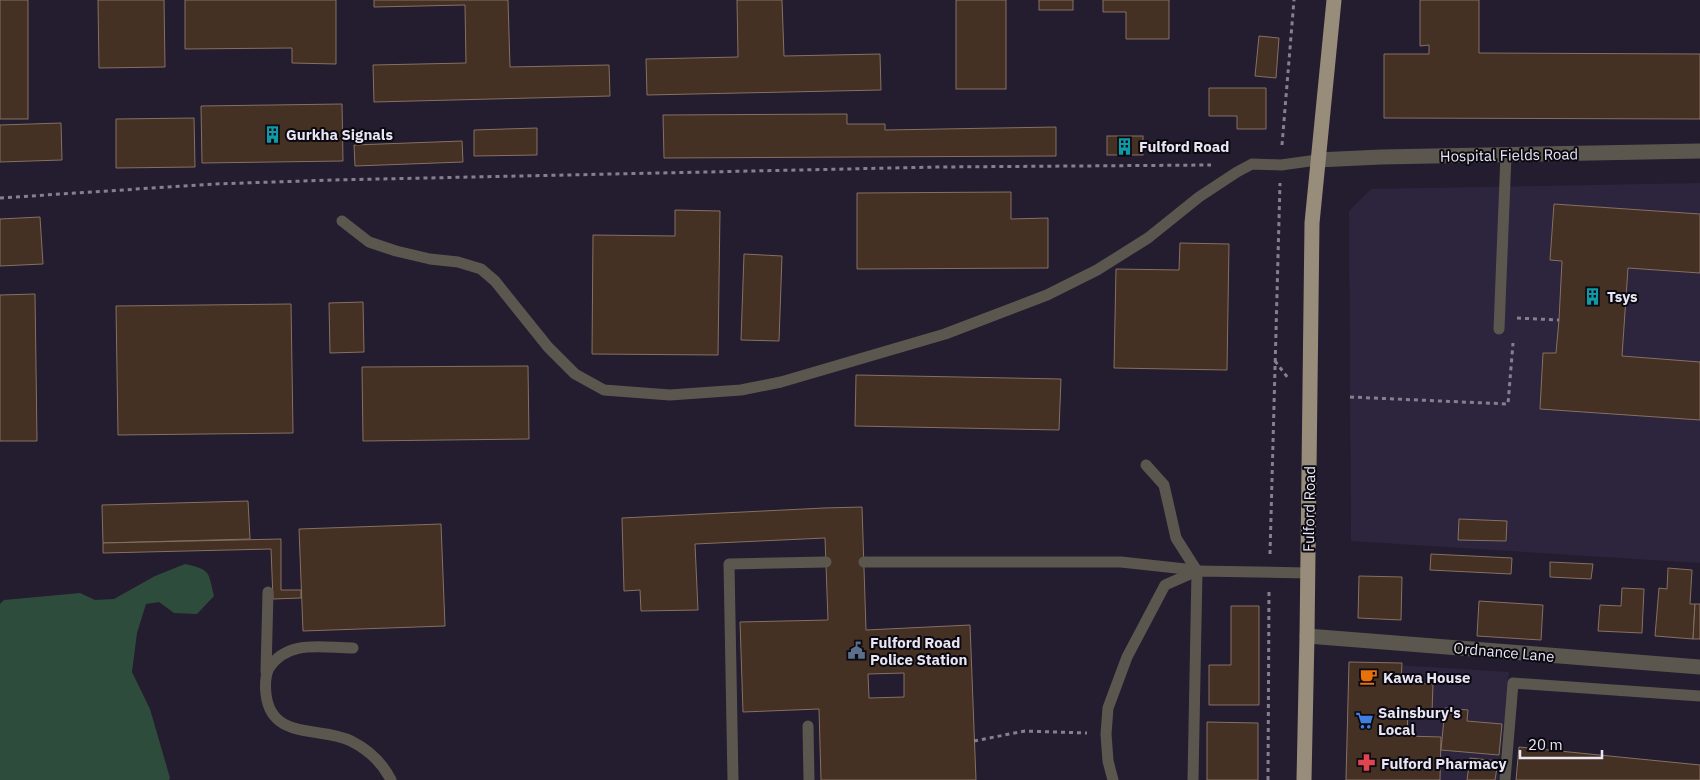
<svg xmlns="http://www.w3.org/2000/svg" width="1700" height="780" font-family="'IBM Plex Sans',sans-serif">
	<style>
		.built { fill: #2d253d }
		.green { fill: #2e4c3c }
		.building { fill: #443124; stroke: #867062; fill-rule: evenodd }
		.lines { fill: none; stroke-linecap: round; stroke-linejoin: round }
		.path { stroke: #85808f; stroke-width: 3; stroke-dasharray: 4 4; stroke-linecap: butt }
		.lane { stroke: #5c574e; stroke-width: 11 }
		.street { stroke: #5c574e; stroke-width: 15 }
		.primary { stroke: #988c7a; stroke-width: 15 }
		.labels { text-anchor: middle; dominant-baseline: central; stroke-width: 4; stroke-linejoin: round; paint-order: stroke }
		.poi-label { font-size: 15px; font-weight: bold; fill: #e9e5f2; stroke: #0b0911; text-anchor: start }
		.street-label { font-size: 15px; fill: #e9e5f2; stroke: #0b0911 }
	</style>
	<rect width="100%" height="100%" fill="#231d2f"/>
	<!-- built -->
	<g class="built">
		<path d="M1700,183v380l-349,-22 -2,-330 22,-22z"/>
		<path d="M1349,662l160,10 -11,108h-153z"/>
	</g>
	<!-- green -->
	<path class="green" d="M185,564c26,6 23,7 29,32l-17,18 -23,-1 -15,-11 -13,2 -9,29 -5,39 18,37 20,69 -1,2h-169v-176l4,-4 76,-7 15,7 19,-1 41,-23z"/>
	<!-- building -->
	<g class="building">
		<rect x="0" y="0" width="28" height="119"/>
		<path d="M98,0h66l1,67 -66,1z"/>
		<path d="M185,0h151v64l-44,-1v-15l-107,1z"/>
		<path d="M374,0h134l2,67 99,-2 1,31 -236,6 -1,-37 93,-2 -1,-58 -91,2z"/>
		<path d="M737,0h45l2,56 96,-2 1,36 -234,5 -1,-36 92,-2z"/>
		<rect x="956" y="0" width="50" height="89"/>
		<rect x="1039" y="0" width="34" height="10"/>
		<path d="M1103,0h66v39h-43v-27h-23z"/>
		<path d="M1420,0h59v53l221,1v65l-316,-1v-64h45v-9l-9,1z"/>
		<path d="M1259,36l20,2 -3,40 -21,-2z"/>
		<path d="M1209,88h57v41h-29v-13h-28z"/>
		<path d="M342,104l1,57 -141,2 -1,-57z"/>
		<path d="M847,114v10h38v6l171,-3v29l-392,2 -1,-43z"/>
		<path d="M194,118l1,49 -79,1v-49z"/>
		<path d="M61,123l1,37 -62,2v-37z"/>
		<path d="M537,128v27l-63,1v-26z"/>
		<rect x="1107" y="136" width="36" height="19"/>
		<path d="M462,141l1,21 -108,4 -1,-21z"/>
		<path d="M1011,192v27l37,-1v50l-191,1v-76z"/>
		<path d="M1554,204l146,10v59l-72,-5 -6,88 78,6v58l-160,-11 3,-56h13l3,-33 3,-59 -12,-1z"/>
		<path d="M675,210l45,1 -2,144 -126,-1 1,-119 82,1z"/>
		<path d="M40,217l3,47 -43,2v-47z"/>
		<path d="M1180,243l49,1 -2,126 -113,-2 2,-99 63,1z"/>
		<path d="M744,254l38,2 -3,85 -38,-1z"/>
		<path d="M35,294l2,147h-37v-146z"/>
		<path d="M363,302l1,50 -34,1 -1,-50z"/>
		<path d="M291,304l2,129 -175,2 -2,-129z"/>
		<path d="M528,366l1,73 -166,2 -1,-74z"/>
		<path d="M856,375l205,4 -2,51 -204,-4z"/>
		<path d="M248,501l2,38 -147,4 -1,-38z"/>
		<path d="M862,507l4,123 104,-5 6,155h-155l-2,-71 -76,3 -3,-90 88,-2 -3,-82 -130,6 3,66 -57,1 -1,-21 -16,1 -2,-73 202,-10zM904,673v24l-35,1 -1,-24z"/>
		<path d="M1459,519l48,2 -1,20 -48,-1z"/>
		<path d="M441,524l4,102 -142,5 -4,-102z"/>
		<path d="M281,539v51h20v8l-28,1 -2,-50 -168,4v-10z"/>
		<path d="M1431,554l81,4 -1,16 -81,-4z"/>
		<path d="M1550,562l43,2 -2,15 -41,-2z"/>
		<path d="M1668,568l24,2 -2,34h5l-2,35 -38,-3 4,-48 8,1z"/>
		<path d="M1359,576l43,1 -1,43 -43,-2z"/>
		<path d="M1622,588l22,1 -2,44 -44,-2 2,-26 21,1z"/>
		<path d="M1479,601l64,4 -2,35 -64,-4z"/>
		<path d="M1695,604h5v35h-7z"/>
		<path d="M1231,606h28v99h-50v-40h22z"/>
		<path d="M1349,662l53,1 -1,20 32,1 -1,28 -24,-1 -1,25 34,1 -1,43h-94z"/>
		<path d="M1445,708l23,2 -1,11 35,3 -3,31 -58,-5z"/>
		<path d="M1207,722l51,1v57h-51z"/>
		<path d="M1519,747l181,18v15h-184z"/>
		<path d="M1470,758l28,3 -3,19h-28z"/>
	</g>
	<g class="lines">
		<!-- path -->
		<g class="path">
			<path d="M1282,145l12,-145"/>
			<path d="M0,198l214,-14 119,-4 606,-13 272,-2"/>
			<path d="M1517,318l42,2"/>
			<path d="M1275,361l13,17"/>
			<path d="M1350,397l158,7 5,-61"/>
			<path d="M1270,554l10,-371"/>
			<path d="M974,741l51,-10 62,2"/>
			<path d="M1268,780l1,-189"/>
		</g>
		<!-- lane -->
		<g class="lane">
			<path d="M342,221l27,21 27,9 34,8 28,3 23,7 14,12 53,66 27,27 29,16 66,5 71,-5 40,-8 164,-48 102,-39 50,-25 51,-32 51,-41 38,-25 15,-8 29,1 36,-5"/>
			<path d="M1499,329l7,-174"/>
			<path d="M1146,465l18,20 12,53 21,33 -4,209"/>
			<path d="M864,562h257l74,8"/>
			<path d="M353,648c-31,0 -65,-9 -84,20 -4,8 -4,17 -3,26 5,47 55,32 85,47 18,9 31,21 40,39"/>
			<path d="M266,672l2,-80"/>
			<path d="M808,726l1,54"/>
			<path d="M733,780l-4,-216 97,-2"/>
			<path d="M1113,780l-5,-19 -2,-27 2,-26 19,-51 38,-72 32,-14 111,2"/>
			<path d="M1505,780l8,-97 187,13"/>
		</g>
		<!-- street -->
		<g class="street">
			<path d="M1317,160l64,-3 319,-6"/>
			<path d="M1307,636l393,31"/>
		</g>
		<!-- primary -->
		<path class="primary" d="M1304,780l3,-144 5,-413 22,-223"/>
	</g>
	<!-- icons -->
	<defs>
		<symbol id="building-bare" viewBox="-9 -9 18 18"><path d="M-4-6H4V6H1V3H-1V6H-4ZM-2.5-4.3h1.7v1.8h-1.7ZM.8-4.3h1.7v1.8H.8ZM-2.5-1h1.7V.8h-1.7ZM.8-1h1.7V.8H.8Z" fill="#0f9aa8" stroke="#0b0911" stroke-width="2.5" paint-order="stroke"/></symbol>
		<symbol id="civic-bare" viewBox="-9 -9 18 18"><path d="M-.6-6.5H3V-4.5H.6V-3L4-1V1h2V6H-6V1h2V-1L-.6-3ZM-1.2 2.5V6h2.4V2.5Z" fill="#5c6f8a" stroke="#0b0911" stroke-width="2.5" paint-order="stroke"/></symbol>
		<symbol id="cafe-bare" viewBox="-9 -9 18 18"><path d="M-5.5-4.5H6V0H3Q3 3.5 0 3.5H-2.5Q-5.5 3.5-5.5 0ZM3-3.2v2h1.7v-2ZM-6 4.5H4V6H-6Z" fill="#e8710a" stroke="#0b0911" stroke-width="2.5" paint-order="stroke"/></symbol>
		<symbol id="supermarket-bare" viewBox="-9 -9 18 18"><path d="M-6-5.5h2.5l.6 2H6L4.5 2H-2.5L-4.4-4H-6ZM-1.5 3.2a1.3 1.3 0 1 0 .1 0ZM3 3.2a1.3 1.3 0 1 0 .1 0Z" fill="#3f7fe0" stroke="#0b0911" stroke-width="2.5" paint-order="stroke"/></symbol>
		<symbol id="pharmacy-bare" viewBox="-9 -9 18 18"><path d="M-2-6h4v4h4v4h-4v4h-4v-4h-4v-4h4Z" fill="#e0444e" stroke="#0b0911" stroke-width="2.5" paint-order="stroke"/></symbol>
	</defs>
	<g fill-rule="evenodd">
		<use href="#building-bare" x="260" y="122" width="25" height="25"/>
		<use href="#building-bare" x="1112" y="134" width="25" height="25"/>
		<use href="#building-bare" x="1580" y="284" width="25" height="25"/>
		<use href="#civic-bare" x="844" y="638" width="25" height="25"/>
		<use href="#cafe-bare" x="1356" y="664" width="25" height="25"/>
		<use href="#supermarket-bare" x="1352" y="708" width="25" height="25"/>
		<use href="#pharmacy-bare" x="1354" y="750" width="25" height="25"/>
	</g>
	<g class="labels">
		<!-- poi labels -->
		<g class="poi-label">
			<text x="286" y="134">Gurkha Signals</text>
			<text x="1139" y="146">Fulford Road</text>
			<text x="1607" y="296">Tsys</text>
			<text x="870" y="642">Fulford Road<tspan x="870" dy="17">Police Station</tspan></text>
			<text x="1383" y="677">Kawa House</text>
			<text x="1378" y="712">Sainsbury's<tspan x="1378" dy="17">Local</tspan></text>
			<text x="1381" y="763">Fulford Pharmacy</text>
		</g>
		<!-- street labels -->
		<g class="street-label">
			<text transform="translate(1509 155) rotate(-1)">Hospital Fields Road</text>
			<text transform="translate(1309 509) rotate(-89)">Fulford Road</text>
			<text transform="translate(1504 652) rotate(5)">Ordnance Lane</text>
		</g>
	</g>
	<!-- scale -->
	<path d="M1520 750v8h82v-8" fill="none" stroke="#e9e5f2" stroke-width="2.5"/>
	<text x="1528" y="750" font-size="15" fill="#e9e5f2" stroke="#0b0911" stroke-width="4" paint-order="stroke">20 m</text>
</svg>
